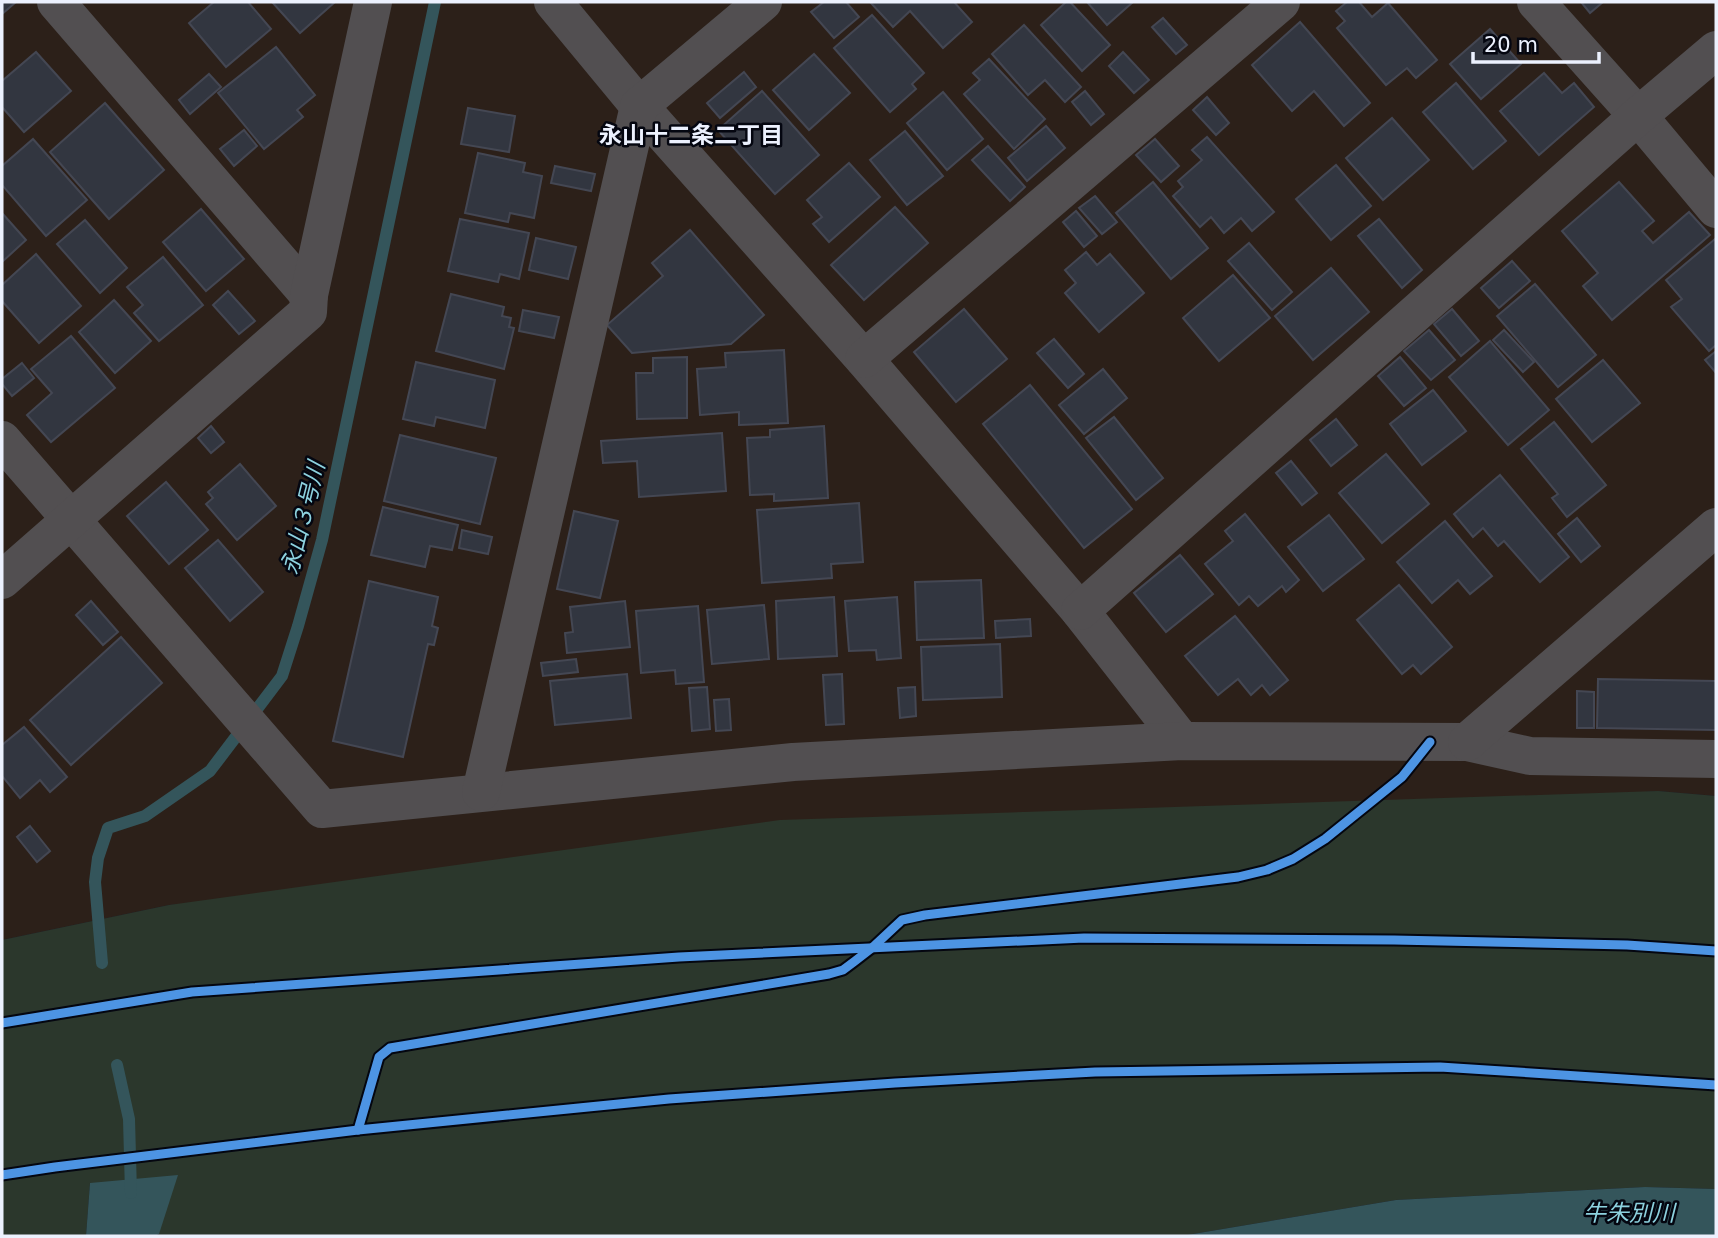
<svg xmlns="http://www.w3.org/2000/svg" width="1718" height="1238" font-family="'DejaVu Sans','Noto Sans JP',sans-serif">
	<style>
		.industrial { fill: #2c2019 }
		.green { fill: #2b372c }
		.water { fill: #34555b }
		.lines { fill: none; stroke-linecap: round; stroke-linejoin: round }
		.stream { stroke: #34555b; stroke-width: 12 }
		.building { fill: #323640; stroke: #444753; stroke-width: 2 }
		.street { stroke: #524f51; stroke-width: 38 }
		.cycleway-casing { stroke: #040610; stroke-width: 13 }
		.cycleway { stroke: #4d94e3; stroke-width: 9 }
		.labels { text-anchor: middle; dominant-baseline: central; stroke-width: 5; stroke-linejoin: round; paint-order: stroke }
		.neighbourhood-label { font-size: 23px; font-weight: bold; fill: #ecf1fe; stroke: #040610 }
		.water-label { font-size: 23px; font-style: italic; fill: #8dd2df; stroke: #040610 }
	</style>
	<rect width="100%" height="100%" fill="#1b1f2c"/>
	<!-- industrial -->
	<path class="industrial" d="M2,2h1714v794l-58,-5 -1489,114 -167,35z"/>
	<!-- green -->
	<path class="green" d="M1658,791l58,5v393l-71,-2 -249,13 -215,36h-1026l4,-2 -69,-51 -4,53h-84v-296l167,-35 611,-85z"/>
	<!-- water -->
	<g class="water">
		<path d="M178,1175l-19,59 -4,2h-69l4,-53z"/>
		<path d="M1645,1187l71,2v47h-535l215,-36z"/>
	</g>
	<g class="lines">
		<!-- stream -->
		<g class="stream">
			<path d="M102,963l-7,-81 3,-24 10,-30 37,-12 65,-45 72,-95 16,-50 24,-86 113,-538"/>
			<path d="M117,1065l12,54 2,74"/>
		</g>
	</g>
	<!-- building -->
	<g class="building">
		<path d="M2,2h14l-14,12z"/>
		<path d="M214,2h34l23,27 -45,38 -37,-44z"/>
		<path d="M272,2h63l-35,31z"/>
		<path d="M824,2h22l13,15 -25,21 -23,-26z"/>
		<path d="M870,2h84l18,20 -29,26 -33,-37 -17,16z"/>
		<path d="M1066,2h4l40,43 -28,26 -41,-46z"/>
		<path d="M1087,2h46l-26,23z"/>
		<path d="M1347,2h12l13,15 16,-14 49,57 -21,18 -9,-10 -21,17 -49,-57 8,-7 -9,-10z"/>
		<path d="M1581,2h22l-13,11z"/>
		<path d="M872,15l52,58 -12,11 4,5 -26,23 -56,-64z"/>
		<path d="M1163,18l24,27 -11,9 -24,-27z"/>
		<path d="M1300,22l70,81 -26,23 -30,-35 -22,20 -40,-46z"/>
		<path d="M1024,25l57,62 -16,15 -20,-22 -17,15 -36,-41z"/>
		<path d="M1490,29l31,35 -40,35 -31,-35z"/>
		<path d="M276,47l39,48 -18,15 6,7 -39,32 -46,-56z"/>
		<path d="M36,52l35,39 -47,41 -22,-25v-26z"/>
		<path d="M1123,52l26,28 -15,13 -25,-27z"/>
		<path d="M814,54l36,39 -41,37 -36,-40z"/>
		<path d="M989,59l56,60 -31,30 -50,-55 16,-14 -7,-7z"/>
		<path d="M744,72l12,15 -36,31 -13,-15z"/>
		<path d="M1544,73l18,20 12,-10 20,24 -55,48 -39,-44z"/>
		<path d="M209,74l12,13 -31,27 -11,-14z"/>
		<path d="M1456,83l50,58 -33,28 -50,-57z"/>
		<path d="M762,91l57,64 -44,39 -57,-64z"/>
		<path d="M1085,91l19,23 -13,11 -19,-23z"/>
		<path d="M943,92l40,47 -36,31 -40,-47z"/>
		<path d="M1207,97l22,26 -13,12 -23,-25z"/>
		<path d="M105,103l59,67 -55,49 -59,-67z"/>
		<path d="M468,108l47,8 -6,36 -48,-8z"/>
		<path d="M1392,118l37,42 -46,40 -37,-42z"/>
		<path d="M1046,126l19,22 -38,33 -19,-23z"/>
		<path d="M244,130l13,16 -23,20 -14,-17z"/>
		<path d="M905,131l38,45 -36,29 -37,-45z"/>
		<path d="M1207,137l67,75 -22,19 -11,-13 -17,15 -13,-16 -11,10 -27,-31 10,-9 -5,-6 24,-21 -10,-10z"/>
		<path d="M33,139l54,61 -41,36 -44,-51v-19z"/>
		<path d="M1155,139l24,27 -18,16 -25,-27z"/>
		<path d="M988,146l37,41 -15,14 -38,-41z"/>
		<path d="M478,153l47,10 -2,9 19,4 -8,42 -24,-5 -2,9 -43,-9z"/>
		<path d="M849,163l31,34 -51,45 -16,-18 9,-7 -15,-17z"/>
		<path d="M1336,165l35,41 -40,34 -35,-41z"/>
		<path d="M555,166l40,8 -4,17 -40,-8z"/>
		<path d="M1153,182l55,66 -37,31 -55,-66z"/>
		<path d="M1619,182l35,39 -12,10 11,12 36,-31 21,23 -98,85 -29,-34 15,-13 -36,-42z"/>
		<path d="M1095,196l22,26 -15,12 -23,-26z"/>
		<path d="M895,207l33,36 -64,57 -33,-35z"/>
		<path d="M201,209l43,50 -38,32 -43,-49z"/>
		<path d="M1076,211l21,25 -13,11 -21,-25z"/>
		<path d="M2,213l24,27 -24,22z"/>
		<path d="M460,219l69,14 -10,46 -19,-5 -2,8 -50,-11z"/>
		<path d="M1379,219l43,51 -20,18 -44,-52z"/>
		<path d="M85,220l42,48 -27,25 -43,-49z"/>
		<path d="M690,230l74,85 -33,29 -99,9 -25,-28 56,-49 -11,-13z"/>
		<path d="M536,238l40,9 -8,32 -39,-9z"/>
		<path d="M1715,239l1,2v104l-7,6 -38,-44 11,-8 -16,-19z"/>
		<path d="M1249,243l43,49 -20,18 -44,-49z"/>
		<path d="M1086,252l11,13 13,-11 34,39 -45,39 -34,-39 11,-10 -11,-13z"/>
		<path d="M36,254l45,52 -42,37 -37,-42v-16z"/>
		<path d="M163,257l40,48 -44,36 -25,-28 9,-8 -16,-18z"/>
		<path d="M1512,261l18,20 -31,27 -18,-20z"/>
		<path d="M1331,268l38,44 -56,48 -38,-44z"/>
		<path d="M1233,275l37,43 -51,43 -36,-43z"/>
		<path d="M1535,284l61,71 -38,32 -61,-71z"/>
		<path d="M228,291l27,30 -16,13 -26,-29z"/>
		<path d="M451,294l53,13 -2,9 9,2 -2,9 5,1 -10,41 -68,-18z"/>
		<path d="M114,300l37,41 -36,32 -36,-41z"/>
		<path d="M964,309l43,50 -51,43 -42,-50z"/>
		<path d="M1452,309l27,32 -18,15 -27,-32z"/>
		<path d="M523,310l36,7 -5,21 -35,-7z"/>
		<path d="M1429,330l26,30 -24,20 -27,-29z"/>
		<path d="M1504,330l30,32 -11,10 -30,-32z"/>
		<path d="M71,336l44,52 -64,54 -24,-27 25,-22 -21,-24z"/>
		<path d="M1054,339l30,35 -16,14 -31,-35z"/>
		<path d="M1490,341l59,69 -41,35 -59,-68z"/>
		<path d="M784,350l4,73 -49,2v-13l-39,3 -3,-46 29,-2 -1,-14z"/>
		<path d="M1716,351v22l-11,-13z"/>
		<path d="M687,357v61l-50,1 -1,-46h17v-15z"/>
		<path d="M1400,357l26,31 -22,18 -26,-30z"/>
		<path d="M1603,360l37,43 -48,39 -36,-43z"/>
		<path d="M416,362l79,18 -10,48 -49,-11 -2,9 -31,-7z"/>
		<path d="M22,363l12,15 -22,18 -10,-12v-5z"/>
		<path d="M1103,369l24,29 -43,36 -25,-29z"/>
		<path d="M1030,385l102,124 -48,39 -101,-124z"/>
		<path d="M1433,390l33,41 -44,34 -32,-41z"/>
		<path d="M1114,417l49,61 -27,22 -50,-62z"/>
		<path d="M1336,419l21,26 -26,21 -21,-26z"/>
		<path d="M1554,422l52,63 -39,32 -15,-19 6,-4 -37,-45z"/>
		<path d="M211,426l13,16 -13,11 -13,-15z"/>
		<path d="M824,426l4,72 -54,3v-7l-24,1 -3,-57 23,-1v-7z"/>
		<path d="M722,433l4,58 -87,6 -2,-36 -34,2 -2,-22z"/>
		<path d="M400,435l96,23 -16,66 -96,-23z"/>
		<path d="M1386,454l43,50 -47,39 -43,-50z"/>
		<path d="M1291,461l26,32 -15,12 -26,-32z"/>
		<path d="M240,464l36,42 -39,34 -31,-36 7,-6 -5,-6z"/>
		<path d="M1500,475l69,82 -29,25 -36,-41 -6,5 -15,-18 -10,9 -19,-23z"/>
		<path d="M166,482l42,48 -39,34 -42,-48z"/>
		<path d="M859,503l4,59 -32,2 1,14 -70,5 -5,-73z"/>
		<path d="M383,507l75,18 -6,25 -22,-4 -5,21 -54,-12z"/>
		<path d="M574,511l44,10 -18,77 -43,-9z"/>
		<path d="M1245,514l54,66 -13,12 -4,-6 -24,20 -9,-10 -10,9 -34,-41 28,-23 -8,-10z"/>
		<path d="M1329,515l35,44 -41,32 -35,-44z"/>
		<path d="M1577,518l23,28 -19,16 -23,-28z"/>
		<path d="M1445,521l47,55 -22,18 -12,-14 -26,23 -35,-41z"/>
		<path d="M462,530l30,7 -4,17 -29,-6z"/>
		<path d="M218,540l45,52 -33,29 -45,-53z"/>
		<path d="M1180,555l33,39 -47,38 -32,-39z"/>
		<path d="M981,580l3,58 -67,2 -2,-58z"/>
		<path d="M369,581l69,16 -6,29 6,2 -4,17 -6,-1 -25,113 -70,-16z"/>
		<path d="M1399,585l53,62 -31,27 -8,-9 -11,9 -45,-54z"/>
		<path d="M834,597l3,59 -59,3 -2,-58z"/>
		<path d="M897,597l4,61 -24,2 -1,-10 -27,1 -4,-50z"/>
		<path d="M91,601l27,31 -15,13 -27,-30z"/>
		<path d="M625,601l5,46 -63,6 -2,-20 8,-1 -3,-25z"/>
		<path d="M764,605l5,54 -57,5 -5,-54z"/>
		<path d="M698,606l6,76 -28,2 -1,-14 -34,3 -5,-62z"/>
		<path d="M1235,616l53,64 -18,15 -8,-10 -11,10 -13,-16 -20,16 -33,-39z"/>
		<path d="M1030,619l1,17 -35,2 -1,-17z"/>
		<path d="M121,637l41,46 -91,82 -41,-45z"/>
		<path d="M1000,644l2,53 -79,3 -2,-53z"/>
		<path d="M576,659l2,13 -35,4 -2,-13z"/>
		<path d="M627,674l4,44 -76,7 -5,-44z"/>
		<path d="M842,674l2,50 -18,1 -3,-50z"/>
		<path d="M1598,679l118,2v49l-119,-2z"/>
		<path d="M707,687l3,42 -18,2 -3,-43z"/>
		<path d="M915,687l1,29 -16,2 -2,-30z"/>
		<path d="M1577,691l17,1v36h-17z"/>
		<path d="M729,699l2,31 -15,1 -2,-31z"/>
		<path d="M24,727l43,50 -17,15 -10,-12 -20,18 -18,-22v-31z"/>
		<path d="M30,826l20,25 -13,11 -20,-25z"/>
	</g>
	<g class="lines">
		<!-- street -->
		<g class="street">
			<path d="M56,2l253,293"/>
			<path d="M553,2l86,104 225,253 216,252 102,130"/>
			<path d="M1536,2l102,114 78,93"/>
			<path d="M864,359l417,-357"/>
			<path d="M2,440l320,369 471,-47 389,-21 285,1 63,14 186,3"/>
			<path d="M2,580l306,-268 1,-17 64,-293"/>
			<path d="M1080,611l558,-495 78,-66"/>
			<path d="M1467,742l249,-215"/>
			<path d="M481,792l158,-686 124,-104"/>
		</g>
		<defs>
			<g id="cycleway">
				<path d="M2,1023l190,-31 487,-35 405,-19 310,2 233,5 89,6"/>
				<path d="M358,1130l21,-73 11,-9 439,-74 14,-4 12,-9 18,-14 29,-27 23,-5 313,-38 29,-7 26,-11 32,-20 77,-62 28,-35"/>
				<path d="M2,1175l53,-8 303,-37 311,-31 226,-16 200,-11 345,-5 276,18"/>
			</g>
		</defs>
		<!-- cycleway casing -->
		<use href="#cycleway" class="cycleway-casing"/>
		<!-- cycleway -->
		<use href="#cycleway" class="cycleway"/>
	</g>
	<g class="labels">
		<!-- neighbourhood labels -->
		<g class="neighbourhood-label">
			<text x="691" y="135">永山十二条二丁目</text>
		</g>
		<!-- water labels -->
		<g class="water-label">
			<text transform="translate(303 518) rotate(-76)">永山３号川</text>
			<text x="1629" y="1213">牛朱別川</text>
		</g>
	</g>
	<!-- border -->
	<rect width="1718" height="1238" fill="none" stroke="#ecf1fe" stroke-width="7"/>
	<!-- scale -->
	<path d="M1473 52v10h126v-10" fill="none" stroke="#ecf1fe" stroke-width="3.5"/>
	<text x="1484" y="52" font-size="21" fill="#ecf1fe" stroke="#040610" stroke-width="5" paint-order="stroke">20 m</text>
</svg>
